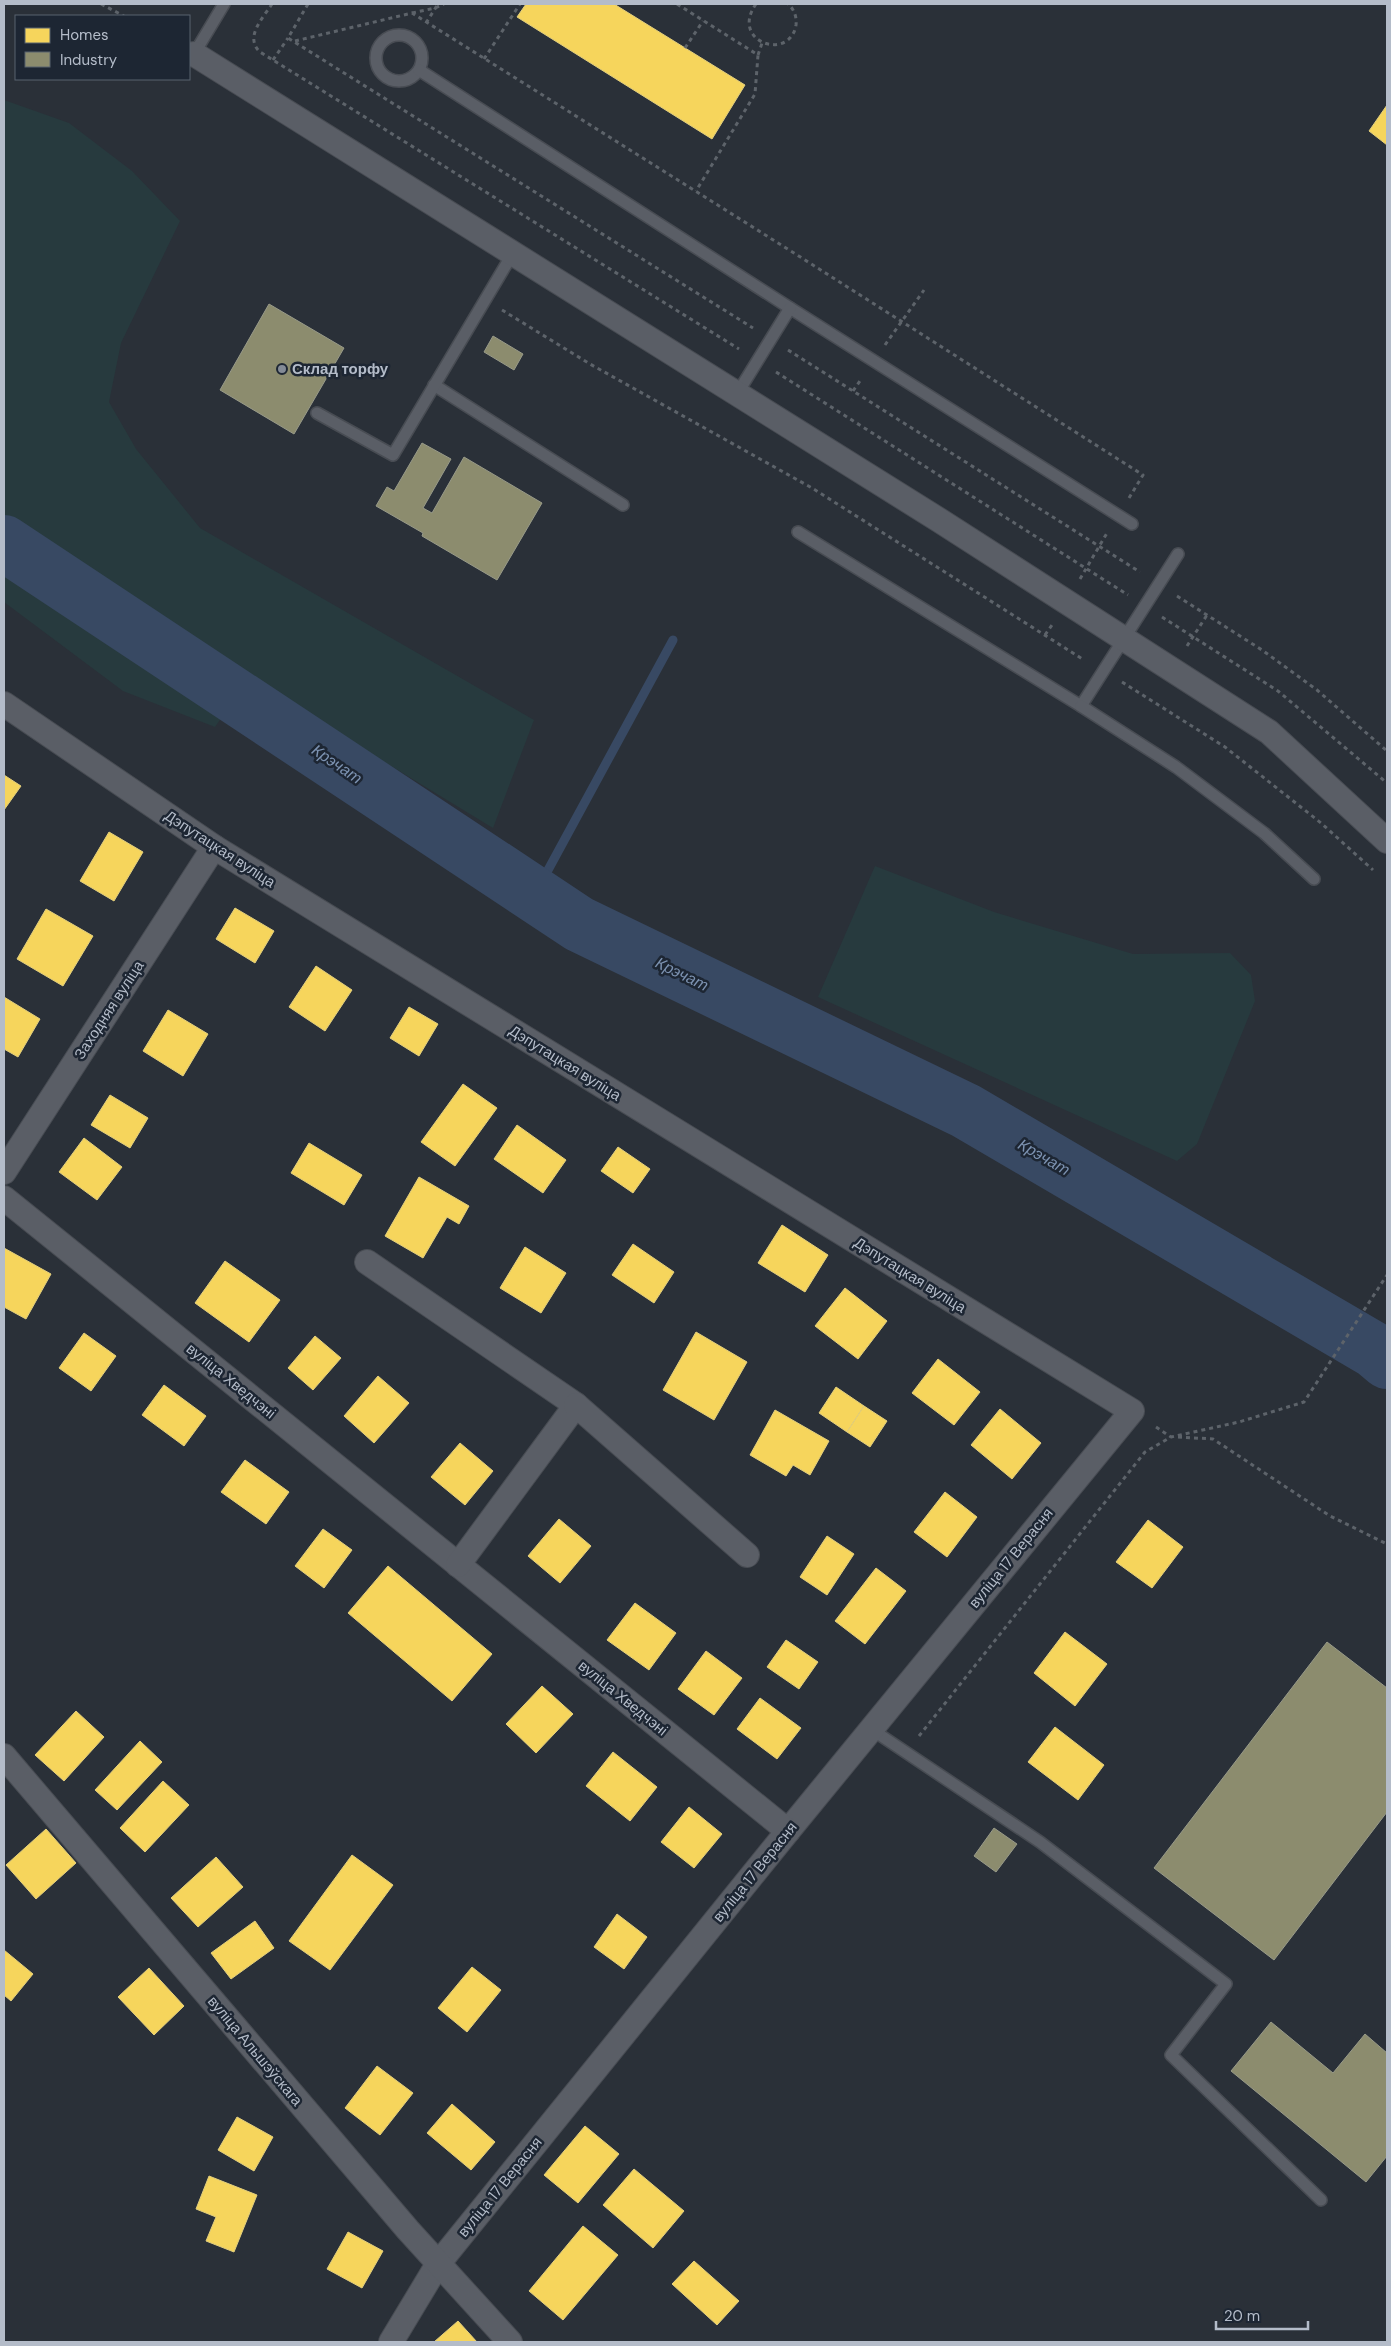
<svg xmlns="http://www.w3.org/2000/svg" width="1391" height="2346" font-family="'DM Sans',sans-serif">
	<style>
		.green { fill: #273a3e }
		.homes { fill: #f6d55c; stroke: #e2ce7d }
		.industry { fill: #8c8c6e; stroke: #989a89 }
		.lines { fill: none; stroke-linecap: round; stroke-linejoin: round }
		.stream { stroke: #384963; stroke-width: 9 }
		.river { stroke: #384963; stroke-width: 56 }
		.service-casing { stroke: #484c53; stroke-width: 14 }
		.minor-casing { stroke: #484c53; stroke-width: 26 }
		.path { stroke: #5d636a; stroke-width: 3; stroke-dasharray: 4 4; stroke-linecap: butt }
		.service { stroke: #5a5e66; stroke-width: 11 }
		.minor { stroke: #5a5e66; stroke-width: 24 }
		.poi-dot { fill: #848b96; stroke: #1d2633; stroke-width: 2 }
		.labels { text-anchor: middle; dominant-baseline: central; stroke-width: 5; stroke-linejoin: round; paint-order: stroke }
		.poi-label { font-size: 15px; font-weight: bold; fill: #b4bcc9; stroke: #1d2633; text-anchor: start }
		.street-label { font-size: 15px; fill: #b4bcc9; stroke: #1d2633 }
		.water-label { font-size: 16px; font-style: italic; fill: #7c92b1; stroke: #1d2633 }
	</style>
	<rect width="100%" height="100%" fill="#2a3038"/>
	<!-- green -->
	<g class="green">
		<path d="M4,100l65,23 63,48 48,50 -59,122 -12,59 27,47 64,79 334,192 -41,108 -245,-149 -33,48 -92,-36 -119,-89z"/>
		<path d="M875,866l119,46 139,42 97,-1 21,22 4,26 -58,143 -20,17 -359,-164z"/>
	</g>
	<!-- homes -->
	<g class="homes">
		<path d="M526,4h88l131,81 -33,54 -195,-122z"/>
		<path d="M1387,105v40l-18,-14z"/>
		<path d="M4,775l17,11 -17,24z"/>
		<path d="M109,832l34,20 -29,49 -34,-20z"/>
		<path d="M235,908l39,23 -19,32 -39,-24z"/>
		<path d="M46,909l47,27 -30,50 -46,-27z"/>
		<path d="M316,966l36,24 -27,41 -36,-24z"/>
		<path d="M4,997l36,22 -22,38 -14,-8z"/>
		<path d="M409,1007l29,17 -19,32 -29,-18z"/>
		<path d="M168,1010l40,24 -25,42 -40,-25z"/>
		<path d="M463,1084l34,24 -42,58 -34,-24z"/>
		<path d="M110,1095l38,23 -18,30 -39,-23z"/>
		<path d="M517,1125l49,35 -23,33 -49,-34z"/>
		<path d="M84,1138l38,29 -25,33 -38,-28z"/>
		<path d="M309,1143l53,32 -18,30 -53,-32z"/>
		<path d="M618,1147l32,22 -17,24 -32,-22z"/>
		<path d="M419,1177l50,29 -10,18 -12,-7 -24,41 -38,-22z"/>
		<path d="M782,1225l46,30 -23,37 -47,-29z"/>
		<path d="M633,1244l41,28 -20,31 -42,-28z"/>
		<path d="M525,1247l41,26 -25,40 -41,-25z"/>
		<path d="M4,1248l47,26 -25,45 -22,-12z"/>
		<path d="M225,1261l55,39 -31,42 -54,-39z"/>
		<path d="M845,1288l42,33 -29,38 -43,-33z"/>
		<path d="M696,1332l51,30 -33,58 -51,-30z"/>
		<path d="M84,1333l32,23 -25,35 -32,-23z"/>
		<path d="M315,1336l26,22 -28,32 -25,-22z"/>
		<path d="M938,1359l42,33 -26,33 -42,-32z"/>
		<path d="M378,1376l31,27 -35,40 -30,-27z"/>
		<path d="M164,1385l42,31 -22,30 -42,-31z"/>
		<path d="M836,1387l28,19 -17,26 -28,-19z"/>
		<path d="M864,1406l23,15 -17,26 -23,-15z"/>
		<path d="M1000,1409l41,34 -29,36 -41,-34z"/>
		<path d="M775,1410l54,31 -19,34 -17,-10 -7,11 -36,-21z"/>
		<path d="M460,1443l33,28 -28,34 -34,-28z"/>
		<path d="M245,1460l44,32 -23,32 -45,-32z"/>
		<path d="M945,1492l32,25 -30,40 -33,-25z"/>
		<path d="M559,1519l32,27 -31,37 -32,-27z"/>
		<path d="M1148,1520l35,27 -31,41 -36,-26z"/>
		<path d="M323,1529l29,21 -28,38 -29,-22z"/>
		<path d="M827,1536l27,18 -27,41 -27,-18z"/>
		<path d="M388,1566l104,88 -40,47 -104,-88z"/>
		<path d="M876,1568l30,23 -41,53 -30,-23z"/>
		<path d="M635,1603l41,30 -27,37 -42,-30z"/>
		<path d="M1065,1632l42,32 -32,42 -41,-33z"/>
		<path d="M786,1640l32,22 -19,27 -32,-22z"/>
		<path d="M706,1651l36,27 -28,37 -36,-26z"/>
		<path d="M542,1686l31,28 -37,39 -30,-29z"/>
		<path d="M760,1698l41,30 -24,31 -40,-30z"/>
		<path d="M76,1711l28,26 -40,44 -29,-26z"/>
		<path d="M1055,1727l49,38 -26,35 -50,-38z"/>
		<path d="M140,1741l22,21 -45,48 -22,-20z"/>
		<path d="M613,1752l44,35 -27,34 -44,-35z"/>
		<path d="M163,1781l26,24 -44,47 -25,-24z"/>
		<path d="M689,1807l33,27 -28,34 -33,-26z"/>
		<path d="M46,1829l30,34 -40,36 -30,-34z"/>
		<path d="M352,1855l41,30 -63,85 -41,-29z"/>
		<path d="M216,1857l27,30 -45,40 -27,-29z"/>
		<path d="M617,1914l30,23 -23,32 -30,-22z"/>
		<path d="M255,1921l19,27 -43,31 -20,-26z"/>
		<path d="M4,1950l29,24 -22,27 -7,-6z"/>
		<path d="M472,1967l29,23 -34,42 -29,-24z"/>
		<path d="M149,1968l35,38 -30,29 -36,-38z"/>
		<path d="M377,2066l36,27 -33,42 -35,-27z"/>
		<path d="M452,2104l43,38 -24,28 -44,-37z"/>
		<path d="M237,2117l36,20 -19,34 -36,-21z"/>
		<path d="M585,2126l34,28 -41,49 -34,-28z"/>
		<path d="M634,2169l50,42 -31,37 -50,-43z"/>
		<path d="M209,2176l48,19 -23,57 -28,-11 10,-24 -20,-8z"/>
		<path d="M583,2226l35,29 -55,65 -34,-29z"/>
		<path d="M348,2232l35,19 -21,37 -35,-19z"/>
		<path d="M694,2261l45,40 -22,24 -45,-41z"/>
		<path d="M458,2321l19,21h-43z"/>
	</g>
	<!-- industry -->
	<g class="industry">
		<path d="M269,304l75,44 -50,86 -74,-44z"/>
		<path d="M493,336l30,18 -9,16 -30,-18z"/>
		<path d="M422,443l29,16 -28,49 9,5 32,-56 78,46 -45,77 -75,-44 1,-3 -47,-27 11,-19 7,4z"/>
		<path d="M1327,1642l60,46v124l-113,148 -120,-92z"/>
		<path d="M994,1828l23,16 -21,28 -22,-16z"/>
		<path d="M1271,2022l62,51 32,-39 22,19v103l-21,26 -135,-111z"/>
	</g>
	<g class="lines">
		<!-- stream -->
		<path class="stream" d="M535,894l138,-254"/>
		<!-- river -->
		<path class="river" d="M4,543l575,381 387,187 408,239 13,11"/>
		<defs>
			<g id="service">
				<circle cx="399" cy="58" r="23"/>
				<path d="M194,54l30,-50"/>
				<path d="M419,70l371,238 342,216"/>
				<path d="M434,385l189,120"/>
				<path d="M737,394l53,-86"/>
				<path d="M317,413l76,42 120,-202"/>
				<path d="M798,532l283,174 97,-152"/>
				<path d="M1081,706l95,61 88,66 50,46"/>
				<path d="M871,1729l169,113 186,142 -55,71 150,145"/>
			</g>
			<g id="minor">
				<path d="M194,54l745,466 330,212 118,109"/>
				<path d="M4,704l210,143 918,564 -344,420 -350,433 -47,78"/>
				<path d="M4,1172l210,-325"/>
				<path d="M4,1198l784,633"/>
				<path d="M367,1262l209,143 -118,160"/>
				<path d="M576,1405l171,150"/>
				<path d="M4,1756l404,474 102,112"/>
			</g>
		</defs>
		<!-- service casing -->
		<use href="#service" class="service-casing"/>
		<!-- minor casing -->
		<use href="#minor" class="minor-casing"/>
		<!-- path -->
		<g class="path">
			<path d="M101,4l23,12"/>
			<path d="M272,4c-9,14 -28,33 -12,48l479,297"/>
			<path d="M308,4l-20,34 465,290"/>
			<path d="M677,4l81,51 -3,39 -59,97"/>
			<path d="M756,4c-27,38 34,58 40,21 1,-8 -2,-16 -8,-21"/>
			<path d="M412,13l23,-5 9,-4"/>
			<path d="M426,23l12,-19"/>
			<path d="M295,41l117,-28 382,240 349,222 -14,23"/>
			<path d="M685,48l18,-27"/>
			<path d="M758,55l4,-12"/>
			<path d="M484,59l36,-55"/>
			<path d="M273,60l15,-22"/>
			<path d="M502,310l88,54 222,124 272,172"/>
			<path d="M885,345l39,-55"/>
			<path d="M788,350l352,222"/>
			<path d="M776,372l352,223"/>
			<path d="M853,391l9,-13"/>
			<path d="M1080,579l27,-46"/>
			<path d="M1177,596l85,54 55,40 70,61"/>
			<path d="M1162,617l116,74 109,92"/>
			<path d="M1045,635l7,-10"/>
			<path d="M1187,646l20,-31"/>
			<path d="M1122,682l103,65 96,76 52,47"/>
			<path d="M1156,1427l15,10"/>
			<path d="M1178,1437l35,2 117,77 57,28"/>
			<path d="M919,1736l226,-284 26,-15 68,-15 65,-20 83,-127"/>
		</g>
		<!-- service -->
		<use href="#service" class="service"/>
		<!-- minor -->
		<use href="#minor" class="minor"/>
	</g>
	<!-- markers -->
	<circle class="poi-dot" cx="282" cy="369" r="5"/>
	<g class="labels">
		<!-- poi labels -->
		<g class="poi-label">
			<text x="292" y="369">Склад торфу</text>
		</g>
		<!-- street labels -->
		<g class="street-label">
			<text transform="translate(220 849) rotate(33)">Дэпутацкая вуліца</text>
			<text transform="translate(109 1010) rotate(-57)">Заходняя вуліца</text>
			<text transform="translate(565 1063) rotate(32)">Дэпутацкая вуліца</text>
			<text transform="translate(910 1275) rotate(32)">Дэпутацкая вуліца</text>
			<text transform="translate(231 1381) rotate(39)">вуліца Хведчэні</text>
			<text transform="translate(1011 1558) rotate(-51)">вуліца 17 Верасня</text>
			<text transform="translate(623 1698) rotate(39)">вуліца Хведчэні</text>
			<text transform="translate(755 1872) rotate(-51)">вуліца 17 Верасня</text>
			<text transform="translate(255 2051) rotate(50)">вуліца Альшэўскага</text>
			<text transform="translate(500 2187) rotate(-51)">вуліца 17 Верасня</text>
		</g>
		<!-- water labels -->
		<g class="water-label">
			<text transform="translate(337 764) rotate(34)">Крэчат</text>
			<text transform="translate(682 974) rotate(26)">Крэчат</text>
			<text transform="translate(1044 1157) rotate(30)">Крэчат</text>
		</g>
	</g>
	<!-- border -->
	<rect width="1391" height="2346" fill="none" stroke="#b4bcc9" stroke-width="10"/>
	<!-- legend -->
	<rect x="15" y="15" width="175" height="65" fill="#1d2633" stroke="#59626f"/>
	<rect x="25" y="28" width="25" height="15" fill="#f6d55c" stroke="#59626f"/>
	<text x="60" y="40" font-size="15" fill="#b4bcc9">Homes</text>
	<rect x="25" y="52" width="25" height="15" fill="#8c8c6e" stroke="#59626f"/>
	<text x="60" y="65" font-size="15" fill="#b4bcc9">Industry</text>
	<!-- scale -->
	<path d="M1216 2321v8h92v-8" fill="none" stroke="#b4bcc9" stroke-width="2.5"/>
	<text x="1224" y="2321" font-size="15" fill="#b4bcc9" stroke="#1d2633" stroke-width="4" paint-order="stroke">20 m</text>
</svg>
